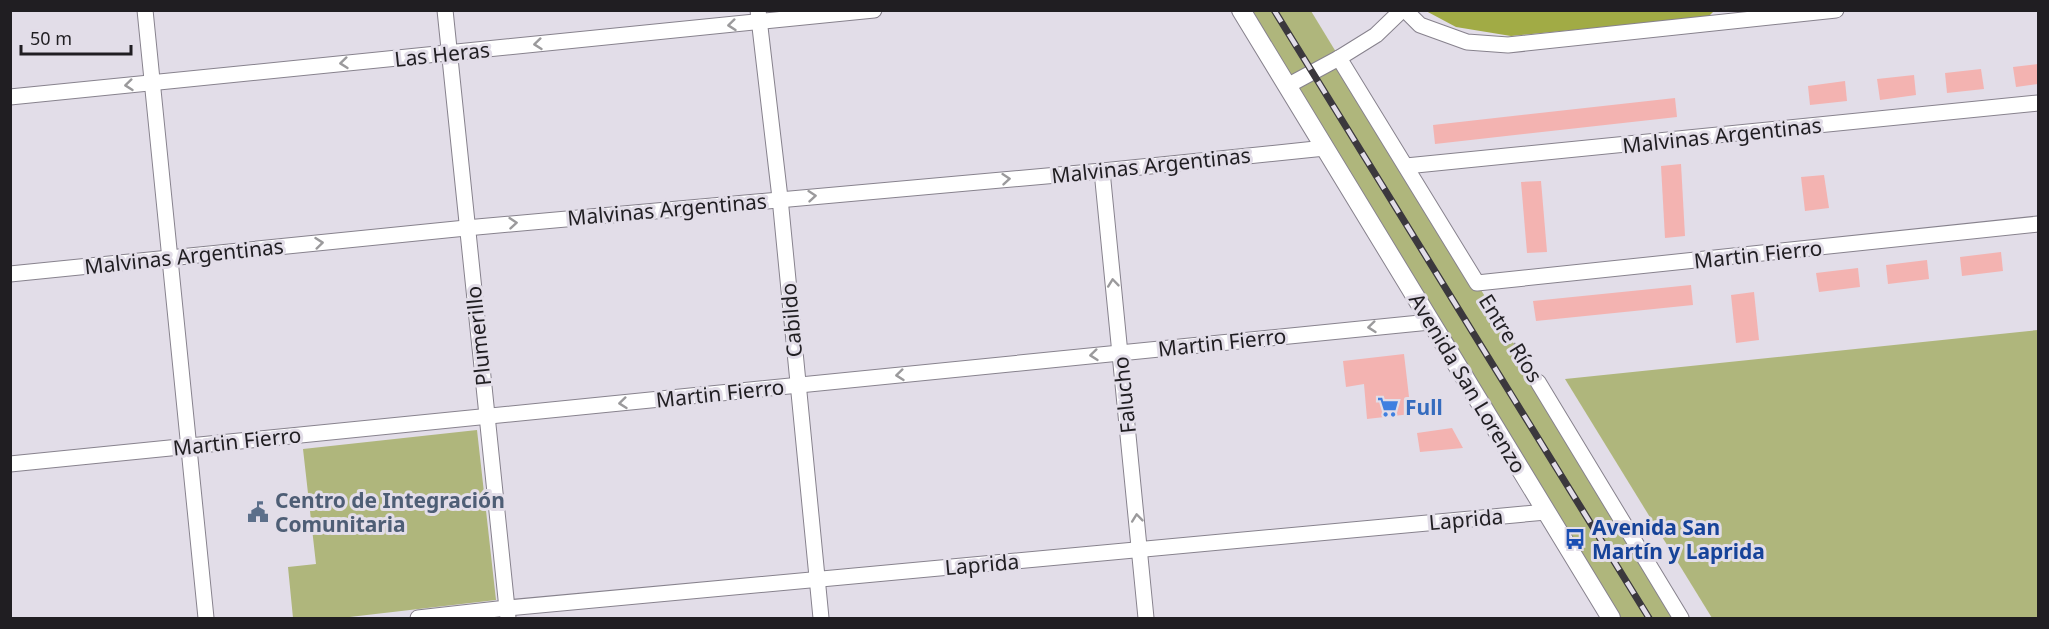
<svg xmlns="http://www.w3.org/2000/svg" width="2049" height="629" font-family="'Noto Sans',sans-serif">
	<style>
		.green { fill: #afb67c }
		.forest { fill: #a1ab45 }
		.building { fill: #f3b3b1 }
		.lines { fill: none; stroke-linecap: round; stroke-linejoin: round }
		.minor-casing { stroke: #87828d; stroke-width: 17 }
		.major-casing { stroke: #87828d; stroke-width: 20 }
		.path { stroke: #938f97; stroke-width: 2; stroke-dasharray: 6 3; stroke-linecap: butt }
		.minor { stroke: #fff; stroke-width: 15 }
		.major { stroke: #fff; stroke-width: 18 }
		.rail-casing { stroke: #3b383d; stroke-width: 7 }
		.rail { stroke: #e2dde8; stroke-width: 4.5; stroke-dasharray: 14; stroke-linecap: butt }
		.oneway { stroke: #9b9a9c }
		.labels { text-anchor: middle; dominant-baseline: central; stroke-width: 6; stroke-linejoin: round; paint-order: stroke }
		.street-label { font-size: 21px; fill: #201e22; stroke: #e2dde8 }
		.shop-label { font-size: 21px; font-weight: bold; fill: #366cbe; stroke: #e2dde8; text-anchor: start }
		.service-label { font-size: 21px; font-weight: bold; fill: #4e5e75; stroke: #e2dde8; text-anchor: start }
		.transit-label { font-size: 21px; font-weight: bold; fill: #164399; stroke: #e2dde8; text-anchor: start }
	</style>
	<rect width="100%" height="100%" fill="#e2dde8"/>
	<!-- green -->
	<g class="green">
		<path d="M1241,11h70l370,607h-70z"/>
		<path d="M2038,330v288h-326l-147,-239z"/>
		<path d="M477,430l19,170 -155,18h-48l-5,-51 28,-3 -13,-115z"/>
	</g>
	<!-- forest -->
	<path class="forest" d="M1426,11h288l-6,6 -197,19 -55,-9z"/>
	<!-- building -->
	<g class="building">
		<path d="M2038,64v20l-22,3 -3,-20z"/>
		<path d="M1981,69l3,20 -37,4 -2,-20z"/>
		<path d="M1914,75l2,20 -36,5 -3,-21z"/>
		<path d="M1845,81l2,20 -37,4 -2,-19z"/>
		<path d="M1675,98l2,19 -242,27 -2,-19z"/>
		<path d="M1681,164l4,72 -20,2 -4,-72z"/>
		<path d="M1824,175l5,33 -24,3 -4,-34z"/>
		<path d="M1541,181l6,71 -20,1 -6,-71z"/>
		<path d="M2001,252l2,19 -41,5 -2,-19z"/>
		<path d="M1927,260l2,19 -41,5 -2,-19z"/>
		<path d="M1858,268l2,19 -41,5 -3,-19z"/>
		<path d="M1691,285l2,20 -157,16 -3,-20z"/>
		<path d="M1754,292l5,48 -23,3 -5,-48z"/>
		<path d="M1404,354l7,60 -44,5 -3,-35 -18,3 -3,-26z"/>
		<path d="M1452,428l11,20 -43,4 -3,-19z"/>
	</g>
	<g class="lines">
		<defs>
			<g id="minor">
				<path d="M145,10l61,608"/>
				<path d="M445,10l63,608"/>
				<path d="M758,10l22,188 41,420"/>
				<path d="M1405,10l15,15 47,17 41,3 328,-35"/>
				<path d="M1339,58l138,225 561,-59"/>
				<path d="M1287,86l52,-28 37,-23 26,-25"/>
				<path d="M10,97l864,-87"/>
				<path d="M1406,166l632,-63"/>
				<path d="M1102,171l44,447"/>
				<path d="M10,274l456,-46 636,-57 223,-23"/>
				<path d="M1538,382l143,236"/>
				<path d="M10,464l1420,-142"/>
				<path d="M418,618l89,-10 1039,-96"/>
			</g>
			<path id="major" d="M1241,10l370,608"/>
		</defs>
		<!-- minor casing -->
		<use href="#minor" class="minor-casing"/>
		<!-- major casing -->
		<use href="#major" class="major-casing"/>
		<!-- path -->
		<path class="path" d="M1486,297l44,72"/>
		<!-- minor -->
		<use href="#minor" class="minor"/>
		<!-- major -->
		<use href="#major" class="major"/>
		<defs>
			<path id="rail" d="M1274,10l375,608"/>
		</defs>
		<!-- rail casing -->
		<use href="#rail" class="rail-casing"/>
		<!-- rail -->
		<use href="#rail" class="rail"/>
	</g>
	<!-- one-way arrows -->
	<defs><path id="oneway-chevron" d="M-2-3.5L2.5 0L-2 3.5" fill="none" stroke-width="1.6" stroke-linecap="round" stroke-linejoin="round" transform="scale(1.5)"/></defs>
	<g class="oneway">
		<use href="#oneway-chevron" transform="translate(732 25) rotate(174)"/>
		<use href="#oneway-chevron" transform="translate(538 44) rotate(174)"/>
		<use href="#oneway-chevron" transform="translate(344 63) rotate(174)"/>
		<use href="#oneway-chevron" transform="translate(129 85) rotate(174)"/>
		<use href="#oneway-chevron" transform="translate(1006 179) rotate(-5)"/>
		<use href="#oneway-chevron" transform="translate(812 196) rotate(-5)"/>
		<use href="#oneway-chevron" transform="translate(513 223) rotate(-5)"/>
		<use href="#oneway-chevron" transform="translate(319 243) rotate(-6)"/>
		<use href="#oneway-chevron" transform="translate(1113 283) rotate(-96)"/>
		<use href="#oneway-chevron" transform="translate(1372 327) rotate(174)"/>
		<use href="#oneway-chevron" transform="translate(1094 355) rotate(174)"/>
		<use href="#oneway-chevron" transform="translate(900 375) rotate(174)"/>
		<use href="#oneway-chevron" transform="translate(623 403) rotate(174)"/>
		<use href="#oneway-chevron" transform="translate(1137 518) rotate(-96)"/>
	</g>
	<!-- icons -->
	<defs>
		<symbol id="supermarket-bare" viewBox="-9 -9 18 18"><path d="M-6-5.5h2.5l.6 2H6L4.5 2H-2.5L-4.4-4H-6ZM-1.5 3.2a1.3 1.3 0 1 0 .1 0ZM3 3.2a1.3 1.3 0 1 0 .1 0Z" fill="#3f7fe0" stroke="#e2dde8" stroke-width="2.5" paint-order="stroke"/></symbol>
		<symbol id="civic-bare" viewBox="-9 -9 18 18"><path d="M-.6-6.5H3V-4.5H.6V-3L4-1V1h2V6H-6V1h2V-1L-.6-3ZM-1.2 2.5V6h2.4V2.5Z" fill="#5c6f8a" stroke="#e2dde8" stroke-width="2.5" paint-order="stroke"/></symbol>
		<symbol id="bus-bare" viewBox="-9 -9 18 18"><path d="M-5-6H5V4H4V6H2V4H-2V6H-4V4H-5ZM-3.5-4V0h7V-4ZM-3.5 1.2v1.5H-2V1.2ZM2 1.2v1.5H3.5V1.2Z" fill="#1a4fb4" stroke="#e2dde8" stroke-width="2.5" paint-order="stroke"/></symbol>
	</defs>
	<g fill-rule="evenodd">
		<use href="#supermarket-bare" x="1373" y="392" width="30" height="30"/>
		<use href="#civic-bare" x="243" y="497" width="30" height="30"/>
		<use href="#bus-bare" x="1560" y="524" width="30" height="30"/>
	</g>
	<g class="labels">
		<!-- street labels -->
		<g class="street-label">
			<text transform="translate(442 54) rotate(-6)">Las Heras</text>
			<text transform="translate(1722 135) rotate(-6)">Malvinas Argentinas</text>
			<text transform="translate(1151 165) rotate(-6)">Malvinas Argentinas</text>
			<text transform="translate(667 209) rotate(-5)">Malvinas Argentinas</text>
			<text transform="translate(1758 254) rotate(-6)">Martin Fierro</text>
			<text transform="translate(184 256) rotate(-6)">Malvinas Argentinas</text>
			<text transform="translate(791 320) rotate(-95)">Cabildo</text>
			<text transform="translate(478 336) rotate(-96)">Plumerillo</text>
			<text transform="translate(1511 338) rotate(58)">Entre Ríos</text>
			<text transform="translate(1222 342) rotate(-6)">Martin Fierro</text>
			<text transform="translate(1468 383) rotate(59)">Avenida San Lorenzo</text>
			<text transform="translate(720 393) rotate(-6)">Martin Fierro</text>
			<text transform="translate(1124 395) rotate(-96)">Falucho</text>
			<text transform="translate(237 441) rotate(-6)">Martin Fierro</text>
			<text transform="translate(1466 519) rotate(-5)">Laprida</text>
			<text transform="translate(982 564) rotate(-5)">Laprida</text>
		</g>
		<!-- shop labels -->
		<g class="shop-label">
			<text x="1405" y="407">Full</text>
		</g>
		<!-- service labels -->
		<g class="service-label">
			<text x="275" y="500">Centro de Integración<tspan x="275" dy="24">Comunitaria</tspan></text>
		</g>
		<!-- transit labels -->
		<g class="transit-label">
			<text x="1592" y="527">Avenida San<tspan x="1592" dy="24">Martín y Laprida</tspan></text>
		</g>
	</g>
	<!-- border -->
	<rect width="2049" height="629" fill="none" stroke="#201e22" stroke-width="24"/>
	<!-- scale -->
	<path d="M21 45v9h110v-9" fill="none" stroke="#201e22" stroke-width="3"/>
	<text x="30" y="45" font-size="18" fill="#201e22" stroke="#e2dde8" stroke-width="4.5" paint-order="stroke">50 m</text>
</svg>
